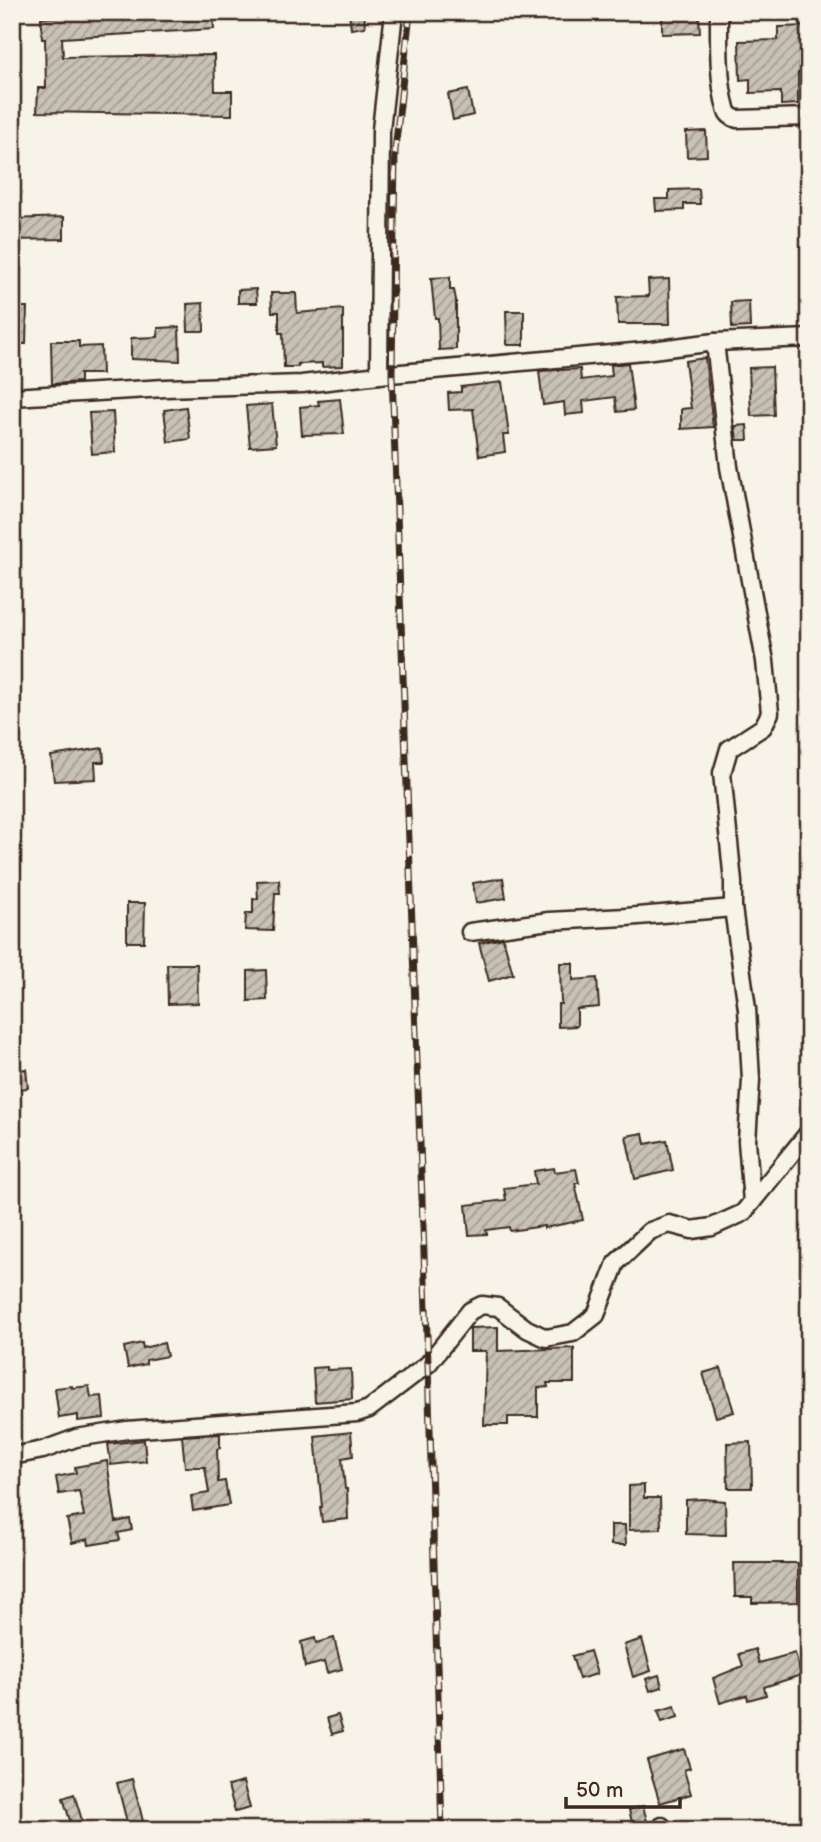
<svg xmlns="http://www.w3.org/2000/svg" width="821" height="1842" font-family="'Balsamiq Sans',sans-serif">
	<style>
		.building { fill: url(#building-hatch); stroke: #3b2a1e; stroke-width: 2 }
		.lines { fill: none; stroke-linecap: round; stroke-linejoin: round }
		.street-casing { stroke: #3b2a1e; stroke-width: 21 }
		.street { stroke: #f7f3e8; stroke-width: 16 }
		.rail-casing { stroke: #3b2a1e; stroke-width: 7 }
		.rail { stroke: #f7f3e8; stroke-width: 4.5; stroke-dasharray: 13; stroke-linecap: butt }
	</style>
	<defs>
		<pattern id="building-hatch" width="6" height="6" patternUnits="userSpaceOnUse" patternTransform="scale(1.75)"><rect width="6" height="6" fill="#c8c1b6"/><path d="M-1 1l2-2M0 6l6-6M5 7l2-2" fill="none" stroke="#a49d93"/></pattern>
	</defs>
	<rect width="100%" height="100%" fill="#f7f3e8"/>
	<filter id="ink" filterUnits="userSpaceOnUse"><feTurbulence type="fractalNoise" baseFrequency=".0143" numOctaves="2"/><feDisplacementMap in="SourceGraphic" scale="14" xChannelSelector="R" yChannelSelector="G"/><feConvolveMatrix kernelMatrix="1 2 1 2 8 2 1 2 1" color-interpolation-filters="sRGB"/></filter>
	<g filter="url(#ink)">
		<!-- building -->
		<g class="building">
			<path d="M146,12h67l1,17 -152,9 1,19 151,-2 1,36h17v24l-195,-3 1,-24h8l-1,-49h-3l-1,-21z"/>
			<path d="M349,12h15l1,15 -14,2z"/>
			<path d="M699,15l1,18 -38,1v-18z"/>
			<path d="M809,26v46l-11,1v31l-17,1v-13l-31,1v-14l-10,1 -1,-39 39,-1v-13z"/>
			<path d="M468,90l5,25 -20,5 -5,-26z"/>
			<path d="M706,131l1,25 -20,1 -1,-25z"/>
			<path d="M699,189l1,15h-16v6l-28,1 -1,-12h14v-9z"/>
			<path d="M64,217v22l-52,1v-21z"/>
			<path d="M450,277v13h4l2,10v49l-17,1 -1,-32h-3l-4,-40z"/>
			<path d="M669,279l1,45h-52l-1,-27 32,-1 -1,-16z"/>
			<path d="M256,289l1,14h-19v-13z"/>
			<path d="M271,293h25l1,20 46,-4v57l-21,1v-4l-24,1v3h-14l-1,-34h-4v-21h-7z"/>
			<path d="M749,301l1,26 -18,1 -1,-26z"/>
			<path d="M203,303l1,28h-16l-1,-27z"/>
			<path d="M14,307h13l-1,37h-14z"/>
			<path d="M506,311h18v34h-17z"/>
			<path d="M179,327l1,34 -49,-2v-21l27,-1v-9z"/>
			<path d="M51,341h28v6l22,-1 1,28h-22v8l-28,2z"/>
			<path d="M705,358l8,69 -32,2v-20l10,-1 -6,-47z"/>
			<path d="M628,363l6,47 -17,2 -2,-15 -32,4 1,12 -19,2 -1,-13 -21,3 -4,-34 41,-2 1,11 31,-4 -1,-11z"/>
			<path d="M772,367l2,48 -23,1 -2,-48z"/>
			<path d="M502,382l7,53h-6l2,17 -26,4 -6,-47 -24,1 -1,-17 13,-1v-5z"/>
			<path d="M340,399l4,35 -42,1 -2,-28 19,-2 -1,-4z"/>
			<path d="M272,404l4,41 -26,2 -4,-41z"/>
			<path d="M186,407l4,32 -22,3 -4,-32z"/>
			<path d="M113,412l2,40 -23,2 -3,-41z"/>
			<path d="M747,425l1,15h-11l-2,-14z"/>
			<path d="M103,748l1,14h-9l1,17 -42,2 -3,-25z"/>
			<path d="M503,878l3,20 -30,5 -3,-20z"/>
			<path d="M279,880l1,13h-5l-2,38 -28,-1 1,-17h7v-14h5l-1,-18z"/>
			<path d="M127,903h18l-1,39h-17z"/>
			<path d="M503,938l10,36 -24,7 -10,-38z"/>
			<path d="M560,963h13v17l24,-2 2,29 -22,2v17l-19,1v-23h3z"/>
			<path d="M167,964h30l1,39 -30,1z"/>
			<path d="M266,970l1,30 -19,1v-30z"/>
			<path d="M26,1069l2,19 -16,2v-19z"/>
			<path d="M643,1133l2,11 22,-4 6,30 -38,9 -9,-43z"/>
			<path d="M554,1168l1,4 21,-3 3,14h-4l8,37 -39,8v-2l-34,5 -1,-4 -23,3 1,4 -18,1 -3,-30 40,-5 -2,-12 32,-4 -2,-13z"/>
			<path d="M498,1327v24l76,-3v35h-27l1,4 -10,1v29h-30v8h-24l2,-74h-16v-23z"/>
			<path d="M142,1343l1,5 21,-5 3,13 -21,4v4l-18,4 -4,-21z"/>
			<path d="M327,1367v3l24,-1 1,30 -37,3 -2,-34z"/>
			<path d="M721,1368l13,44 -18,5 -13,-44z"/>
			<path d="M72,1386v2l17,-2 2,11 11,-1 2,22 -26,3v-6l-19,3 -4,-30z"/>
			<path d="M351,1432l2,24 -11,2 3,31h2l1,30 -26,3 -2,-15h2l-7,-71z"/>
			<path d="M220,1434v14l-3,1 1,33 7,-1 4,24 -36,6 -2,-15 18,-3 -4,-26h-20l-3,-31z"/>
			<path d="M144,1440l2,21 -35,4 -3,-21z"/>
			<path d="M751,1442l1,46h-24l-1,-45z"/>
			<path d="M107,1461l9,61 14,-3 2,11 -14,3 2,7 -31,5 -1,-6 -16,4 -5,-24 17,-3 -5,-25 -20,3 -3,-17 20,-4 -1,-6z"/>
			<path d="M644,1485v13h16l1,31 -32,1v-44z"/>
			<path d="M703,1499l22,2 1,34 -40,-1v-34z"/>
			<path d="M611,1525h14l1,20h-15z"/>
			<path d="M734,1563h64v39l-46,1v-6h-17z"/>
			<path d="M315,1638l1,5 18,-5 8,31 -15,4 -3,-11 -19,5 -4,-25z"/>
			<path d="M642,1639l9,32 -18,6 -9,-32z"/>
			<path d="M755,1649l4,14 36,-10 6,22 -37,12 2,8 -18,5 -1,-5 -27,8 -7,-25 30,-12 -4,-12z"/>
			<path d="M590,1651l7,23 -18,5 -7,-23z"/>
			<path d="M659,1675l3,12 -12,4 -4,-12z"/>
			<path d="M675,1706l3,11 -16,5 -4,-11z"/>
			<path d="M338,1715l5,16 -11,3 -5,-16z"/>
			<path d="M684,1749l6,19 -6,2 7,24 -31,9 -13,-43z"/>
			<path d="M132,1779l8,30 5,21h-16l-12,-47z"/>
			<path d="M243,1782l7,26 -15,4 -7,-26z"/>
			<path d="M74,1794l11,36h-12l-10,-32z"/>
			<path d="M643,1806l4,15 -14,5 -4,-16z"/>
		</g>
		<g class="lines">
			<defs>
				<g id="street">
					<path d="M719,12c0,29 -1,68 7,96 1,6 5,9 11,11l72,-2"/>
					<path d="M715,342l14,125 36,194 5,52 -7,14 -34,22 -7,24 11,109v26l14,101 4,71 -4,61 5,61"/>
					<path d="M379,375l2,-245 13,-118"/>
					<path d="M12,397l153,-9 137,-4 77,-9 265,-24 71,-9 94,-4"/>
					<path d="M470,932l79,-11 77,-4 107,-9"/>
					<path d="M12,1456l31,-6 33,-12 51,-8 230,-17 12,-4 59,-45 42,-53 12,-6 16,2 29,22 19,9 27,-5 23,-18 20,-52 34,-32 19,-7 23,6 20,-3 31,-14 66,-81"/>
					<path d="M662,1826l1,4"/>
				</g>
			</defs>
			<!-- street casing -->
			<use href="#street" class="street-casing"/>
			<!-- street -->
			<use href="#street" class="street"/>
			<defs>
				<path id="rail" d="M410,12l-15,139 -3,223 36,990 14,466"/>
			</defs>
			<!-- rail casing -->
			<use href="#rail" class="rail-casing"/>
			<!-- rail -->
			<use href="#rail" class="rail"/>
		</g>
	</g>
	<!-- margin -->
	<rect width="821" height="1842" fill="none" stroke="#f7f3e8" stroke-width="42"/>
	<rect x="21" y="21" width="779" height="1800" fill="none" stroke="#3b2a1e" stroke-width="2.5" filter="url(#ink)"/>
	<!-- scale -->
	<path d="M566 1797v10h114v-10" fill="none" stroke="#3b2a1e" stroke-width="3.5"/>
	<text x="576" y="1797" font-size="21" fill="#3b2a1e" stroke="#f7f3e8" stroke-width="5" paint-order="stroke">50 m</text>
</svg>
